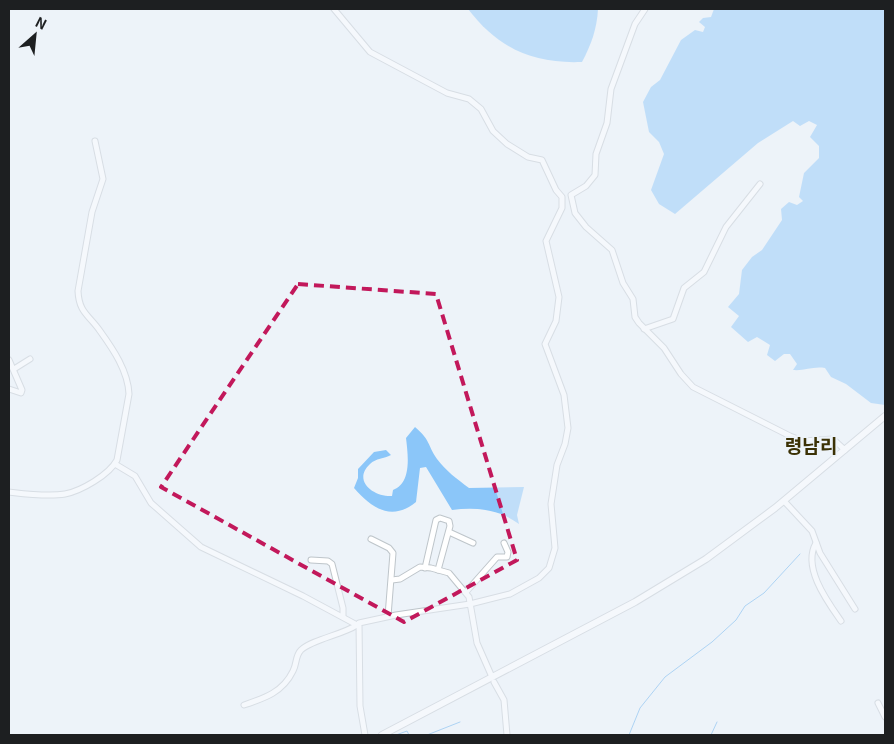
<svg xmlns="http://www.w3.org/2000/svg" width="894" height="744" font-family="Georgia,'Noto Sans KR',serif">
	<style>
		.forest { fill: #8bc6f9 }
		.lines { fill: none; stroke-linecap: round; stroke-linejoin: round }
		.stream { stroke: #61aeec; stroke-width: 1 }
		.minor-casing { stroke: #bec5ca; stroke-width: 7 }
		.major-casing { stroke: #bec5ca; stroke-width: 8 }
		.minor { stroke: #fff; stroke-width: 5 }
		.major { stroke: #fff; stroke-width: 6 }
		.marked { fill: none; stroke: #c2185b; stroke-width: 4; stroke-dasharray: 10 6; stroke-linejoin: round }
		.labels { text-anchor: middle; dominant-baseline: central; stroke-width: 4; stroke-linejoin: round; paint-order: stroke }
		.quarter-label { font-size: 19px; font-weight: bold; fill: #3b3105; stroke: #edf3f9 }
	</style>
	<rect width="100%" height="100%" fill="#edf3f9"/>
	<!-- forest -->
	<g class="forest">
		<path d="M468,9h130c-1,20 -7,36 -16,53 -50,2 -84,-14 -114,-53z"/>
		<path d="M714,9h171v396l-14,-2 -25,-19 -15,-7 -6,-9c-12,-2 -20,3 -32,2l4,-6 -7,-10h-6l-9,7 -8,-6 3,-10 -13,-8 -9,5 -17,-15 8,-11 -11,-9 11,-13 3,-24 10,-13 10,-7 20,-30 -1,-11 8,-7 8,3 6,-4 -4,-4 5,-24 15,-15v-12l-9,-9 7,-12 -8,-4 -9,5 -7,-5 -35,22 -83,71 -16,-10 -8,-14 13,-36 -5,-12 -10,-10 -6,-30 8,-15 9,-7 21,-40 14,-10 8,2 2,-5 -6,-5 4,-4 8,-1z"/>
		<path d="M415,427c16,14 12,17 22,32 9,12 20,20 32,29l55,-1 -7,28 2,9c-20,-15 -43,-17 -67,-14l-26,-43 -6,1 -4,34c-25,20 -44,6 -62,-14l4,-10v-9l16,-17 12,-2 5,5c-7,4 -15,3 -21,9 -18,17 4,33 22,32l1,-6c19,-7 15,-35 13,-52z"/>
	</g>
	<g class="lines">
		<!-- stream -->
		<g class="stream">
			<path d="M396,735l11,-4 2,4"/>
			<path d="M427,735l33,-13"/>
			<path d="M629,735l11,-27 25,-31 47,-35 24,-22 9,-14 19,-13 36,-39"/>
			<path d="M711,735l6,-13"/>
		</g>
		<defs>
			<g id="minor">
				<path d="M334,9l36,43 77,41 22,6 12,10 12,22 14,13 21,13 14,3 14,30 6,7v11l-16,33 13,56 -3,24 -11,23 19,51 4,33 -3,16 -8,21 -6,39 4,44 -6,20 -10,10 -29,16 -40,10 -74,11 -37,8 1,83 5,29"/>
				<path d="M645,9l-10,15 -24,65 -4,34 -11,31 -1,21 -9,11 -15,9 4,18 11,14 26,23 11,33 10,16 2,18 4,6 25,25 17,26 12,13 97,49 13,5 30,-2 12,11"/>
				<path d="M644,329l29,-10 11,-31 20,-16 22,-45 34,-43"/>
				<path d="M9,360l13,30 -1,3 -12,-4"/>
				<path d="M14,369l16,-10"/>
				<path d="M115,464l20,12 16,27 50,44 102,49 54,29c-15,10 -44,14 -56,25 -6,6 -4,14 -8,21 -10,21 -28,27 -49,34"/>
				<path d="M9,492c17,2 39,5 56,2 16,-3 44,-19 52,-34l12,-66c-1,-23 -16,-45 -29,-63 -11,-16 -21,-18 -22,-40l14,-79 11,-33 -8,-38"/>
				<path d="M784,501l28,30 8,22 35,56"/>
				<path d="M449,532l24,11"/>
				<path d="M371,539l18,9 4,5 -5,63"/>
				<path d="M816,543c-14,24 11,58 25,78"/>
				<path d="M311,560l17,1 4,3 11,44v8"/>
				<path d="M425,568l11,-48 4,-2 9,3 1,5 -12,44"/>
				<path d="M392,580l8,-1 20,-12 11,1 18,5 20,24 8,46 15,34"/>
				<path d="M466,592l31,-35h10l1,-5 -4,-9"/>
				<path d="M494,682l10,18 3,35"/>
				<path d="M878,703l7,14"/>
			</g>
			<path id="major" d="M382,735l253,-133 71,-43 69,-51 110,-92"/>
		</defs>
		<!-- minor casing -->
		<use href="#minor" class="minor-casing"/>
		<!-- major casing -->
		<use href="#major" class="major-casing"/>
		<!-- minor -->
		<use href="#minor" class="minor"/>
		<!-- major -->
		<use href="#major" class="major"/>
	</g>
	<!-- marked area -->
	<path d="M0 0H894V744H0ZM298,284l138,10 81,266 -113,62 -243,-135z" fill="#edf3f9" fill-opacity=".55" fill-rule="evenodd"/>
	<path class="marked" d="M298,284l138,10 81,266 -113,62 -243,-135z"/>
	<g class="labels">
		<!-- quarter labels -->
		<g class="quarter-label">
			<text x="811" y="444">령남리</text>
		</g>
	</g>
	<!-- border -->
	<rect width="894" height="744" fill="none" stroke="#1d1f21" stroke-width="20"/>
	<!-- north arrow -->
	<g transform="translate(35 35) rotate(27)" stroke="#edf3f9" stroke-width="4" paint-order="stroke">
	<path d="M0-4L9 19L0 12L-9 19Z" fill="#1d1f21"/>
	<text y="-8" font-size="14" font-weight="bold" text-anchor="middle" fill="#1d1f21">N</text>
	</g>
</svg>
